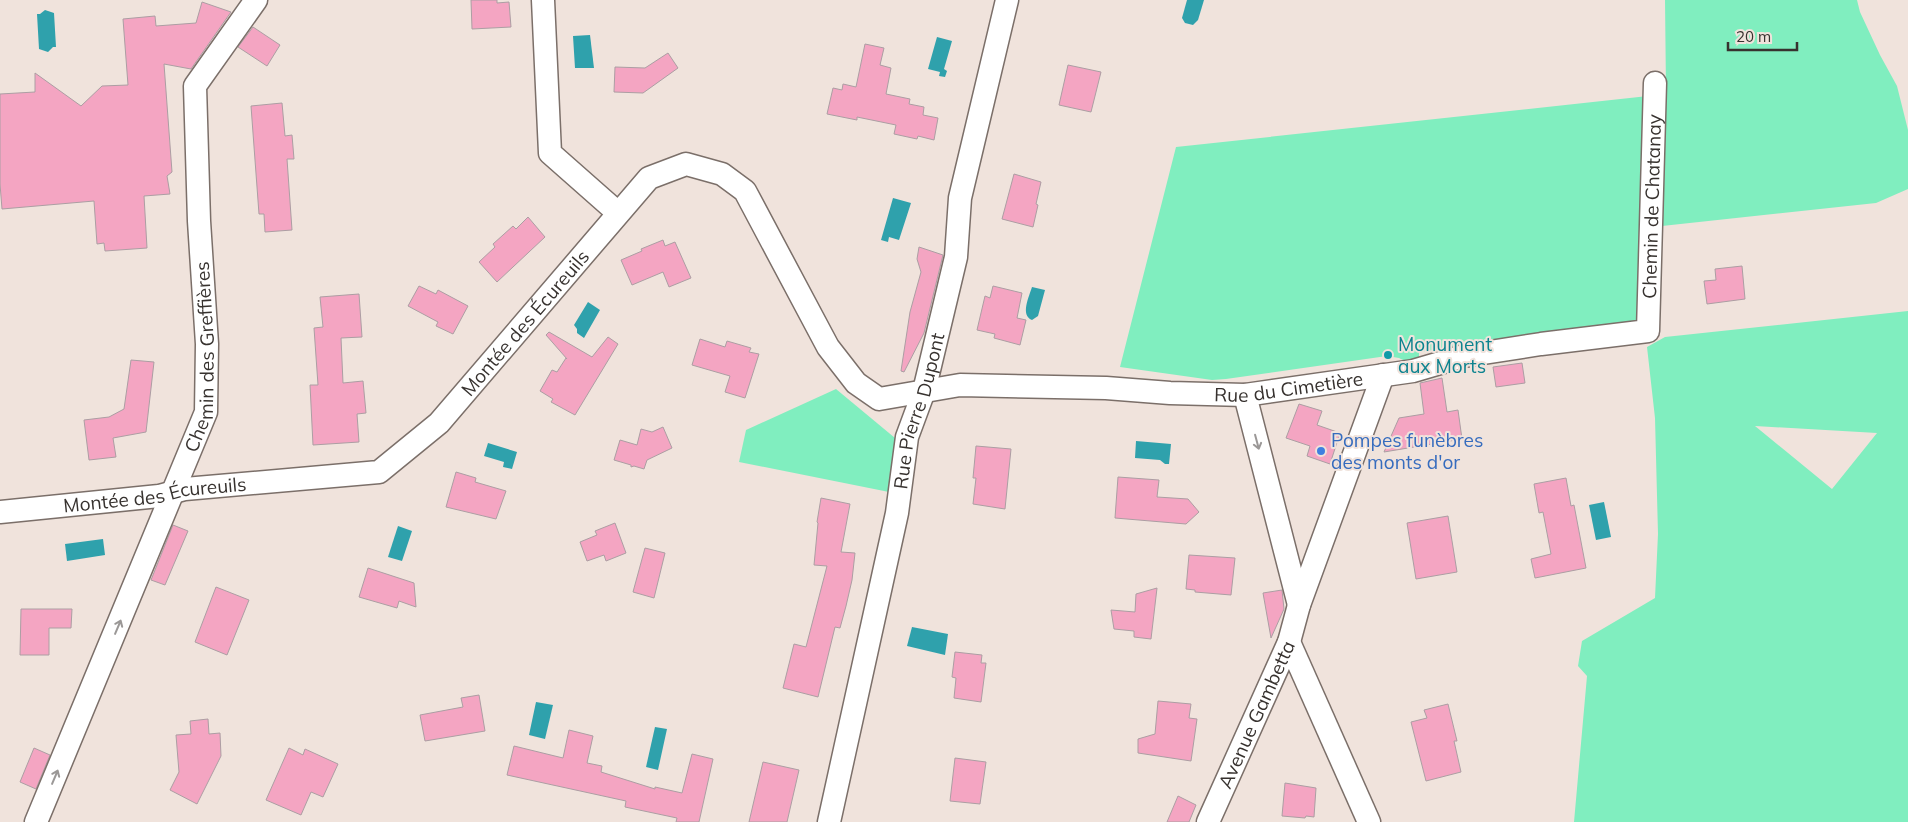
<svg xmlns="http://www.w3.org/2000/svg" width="1908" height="822" font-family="Mulish,sans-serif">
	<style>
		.green { fill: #80eebf; fill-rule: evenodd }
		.water { fill: #2fa1ac }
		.building { fill: #f4a5c2; stroke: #ac9ea3 }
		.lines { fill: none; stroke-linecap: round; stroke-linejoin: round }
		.street-casing { stroke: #7b6f69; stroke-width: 25 }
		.street { stroke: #fff; stroke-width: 22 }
		.oneway { stroke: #9b9897 }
		.culture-dot { fill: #0f9aa8; stroke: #f0e3dc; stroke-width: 2 }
		.shop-dot { fill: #3f7fe0; stroke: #f0e3dc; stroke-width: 2 }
		.labels { text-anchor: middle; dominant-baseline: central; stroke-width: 4; stroke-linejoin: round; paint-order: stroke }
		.street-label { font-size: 19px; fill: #37322f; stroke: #f0e3dc }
		.culture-label { font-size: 19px; fill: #0d838f; stroke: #f0e3dc; text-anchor: start }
		.shop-label { font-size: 19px; fill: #366cbe; stroke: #f0e3dc; text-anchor: start }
	</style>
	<rect width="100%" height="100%" fill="#f0e3dc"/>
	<!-- green -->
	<g class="green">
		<path d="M1665,0h192l3,12 20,43 17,31 11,44v59l-32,14 -214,23 4,-135z"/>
		<path d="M1648,96l-11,225 -218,31v8l-14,1 -6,-3 -12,-2 -161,23 -14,1 -92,-13 56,-220z"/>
		<path d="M1908,311v511h-334l13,-146 -9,-10 4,-25 73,-43 3,-64 -3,-116 -8,-71 18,-10zM1755,426l122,7 -45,56z"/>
		<path d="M836,389l59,49 -6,54 -150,-30 7,-32z"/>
	</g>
	<!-- water -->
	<g class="water">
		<path d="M1187,0h17l-6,20 -5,5 -8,-2 -3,-5z"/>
		<path d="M45,10l9,3 2,34h-3l-5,5 -9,-3 -2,-35h3z"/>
		<path d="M590,35l4,33h-19l-2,-32z"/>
		<path d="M937,37l15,4 -8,28 3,2 -2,6 -6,-1 1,-4 -12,-3z"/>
		<path d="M893,198l18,5 -12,37 -10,-3 -1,5 -7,-2z"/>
		<path d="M1032,287l13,3 -7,26 -6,4c-12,-5 -3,-23 0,-33z"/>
		<path d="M588,302l12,8 -16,28 -7,-5v-4l-3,-4z"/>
		<path d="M1136,441l35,3 -2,20h-4l-5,-4 -25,-2z"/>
		<path d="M488,443l29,9 -5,17 -9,-2 1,-5 -20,-6z"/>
		<path d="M1604,502l7,35 -15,3 -7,-35z"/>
		<path d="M398,526l14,5 -10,30 -14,-4z"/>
		<path d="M103,539l2,16 -38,6 -2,-17z"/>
		<path d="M912,627l36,7 -3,21 -38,-9z"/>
		<path d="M536,702l17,3 -8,34 -16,-4z"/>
		<path d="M655,727l12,2 -9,41 -12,-3z"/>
	</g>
	<!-- building -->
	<g class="building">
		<path d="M471,0h26v3l12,-1 2,25 -39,2z"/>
		<path d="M202,2l29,10 -40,57 -27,-5 8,108 -5,4 3,18 -26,2 3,52 -42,3 -1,-8 -7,1 -3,-43 -92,8 -2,-25v-90l35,-2v-19l46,33 21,-20 26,-1 -5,-66 32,-3 1,10 40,-3z"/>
		<path d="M253,27l27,18 -13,21 -29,-19z"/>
		<path d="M865,44l19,4 -4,17 11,3 -5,26 24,5 -1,5 15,3 -1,8 15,3 -4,22 -16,-4 -1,3 -23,-5 2,-9 -39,-8v3l-30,-6 6,-26 9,2 1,-6 13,3z"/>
		<path d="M668,53l10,15 -35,25 -29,-1 1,-25 30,1z"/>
		<path d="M1068,65l33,7 -10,40 -32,-7z"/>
		<path d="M282,103l3,33 7,-1 2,24h-7l5,71 -27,2 -1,-18h-5l-8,-108z"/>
		<path d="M1014,174l27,8 -5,22 2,1 -5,22 -31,-8z"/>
		<path d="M528,217l17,20 -48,45 -18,-20 16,-15 -2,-3 20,-18 3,3z"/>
		<path d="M663,240l2,6 10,-4 16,36 -22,9 -6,-15 -31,13 -11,-25 21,-9 -1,-2z"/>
		<path d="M919,247l24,8 -19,78 -20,39 -3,-1 9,-59 11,-40 -4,-13z"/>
		<path d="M1742,266l3,33 -38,5 -3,-23 12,-1 -1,-11z"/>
		<path d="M419,286l17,8 2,-4 30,16 -15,28 -17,-8 2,-4 -30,-16z"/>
		<path d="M993,286l29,7 -5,25 9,2 -6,25 -26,-7 1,-4 -18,-4 8,-34 5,2z"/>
		<path d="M359,294l3,43 -21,1 2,45 20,-2 3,32 -9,1 2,28 -46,3 -3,-60h8l-4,-57 9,-1 -3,-30z"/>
		<path d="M549,332l43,25 16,-20 10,7 -43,71 -24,-13 2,-3 -13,-8 12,-21 5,2 9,-14 1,1 -21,-24z"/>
		<path d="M700,339l25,8 2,-6 24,7 -2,4 10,2 -14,44 -20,-6 5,-16 -38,-11z"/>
		<path d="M131,360l23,2 -8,70 -33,6 3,19 -27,3 -5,-40 25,-3 15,-8z"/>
		<path d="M1522,363l3,20 -29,4 -3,-20z"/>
		<path d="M1442,378l5,34 11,-2 4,29 -78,13 15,-34 25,-4 -4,-31z"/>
		<path d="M1299,404l23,7 -5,14 23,8 -10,31 -23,-8 3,-10 -24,-8z"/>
		<path d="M663,427l9,21 -25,12 -3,9 -10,-3 -3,1v-2l-17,-5 6,-20 17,5 4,-16 11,3z"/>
		<path d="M976,446l35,3 -6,60 -32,-5 3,-26h-3z"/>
		<path d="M456,472l20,6 -1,4 31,9 -10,28 -50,-12z"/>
		<path d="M1118,477l41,3 -2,17 31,2 11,13 -13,12 -71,-6z"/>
		<path d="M1566,478l5,28 3,-1 12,63 -51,10 -4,-19 20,-5 -8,-42 -4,1 -5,-29z"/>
		<path d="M821,498l29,6 -9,48 14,1 -3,27 -6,26 -6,22 -5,-1 -17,70 -35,-9 11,-44 12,3 21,-81 -13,-1 4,-42 -1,-1z"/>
		<path d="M1448,516l9,56 -41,7 -9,-56z"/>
		<path d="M615,523l11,30 -20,8 -2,-6 -17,6 -7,-19 17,-7 -2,-4z"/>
		<path d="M173,525l15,6 -23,54 -14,-5z"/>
		<path d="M645,548l20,5 -11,45 -21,-6z"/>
		<path d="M1189,555l46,3 -4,37 -36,-3v-2l-9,-1z"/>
		<path d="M368,568l46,15 2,24 -17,-6 -2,7 -38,-11z"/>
		<path d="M216,587l33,13 -22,55 -32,-13z"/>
		<path d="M1157,588l-6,51 -17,-2v-6l-20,-2 -3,-19 24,2 1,-18z"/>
		<path d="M1282,590l2,19 -13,29 -8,-45z"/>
		<path d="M21,609h51l-1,19h-22v27h-29z"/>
		<path d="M955,652l27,3 -1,8h5l-5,39 -27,-4 2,-20 -4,-1z"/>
		<path d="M479,695l6,36 -60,10 -5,-26 43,-8 -2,-9z"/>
		<path d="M1158,701l33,3 -2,14 8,1 -6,42 -53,-8v-14l17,-5z"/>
		<path d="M1448,704l9,37h-3l7,31 -35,9 -15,-59 16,-4 -3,-8z"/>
		<path d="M208,719l1,15 11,-1 1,23 -24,48 -27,-14 9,-18 -3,-37 15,-1 -1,-13z"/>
		<path d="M569,730l24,6 -6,27 15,3 -1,6 54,17v-2l27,6 10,-39 21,5 -14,63h-23l1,-4 -52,-11 1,-6 -119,-26 7,-29 49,12z"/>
		<path d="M34,748l16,7 -14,34 -16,-7z"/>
		<path d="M289,748l14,7 2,-6 33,15 -15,33 -12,-5 -10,23 -35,-15z"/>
		<path d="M955,758l31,4 -6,42 -30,-3z"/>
		<path d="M763,762l36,8 -12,52h-38z"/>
		<path d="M1285,783l31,5 -2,29 -8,-1 -1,2 -23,-2z"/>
		<path d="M1178,796l18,9 -7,17h-22z"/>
	</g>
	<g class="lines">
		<defs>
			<g id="street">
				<path d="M543,0l7,153 68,60"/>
				<path d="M1245,395l54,210"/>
				<path id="s1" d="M0,512l159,-16 26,-7 194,-17 60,-49 210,-245 37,-14 36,10 23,17 83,156 28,36 23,16 81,-14 146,3 64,5 75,2 168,-24 51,-15 77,-12 107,-13 7,-248"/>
				<path d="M1289,642l80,180"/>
				<path id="s2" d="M36,822l170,-410 1,-68 -8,-123 -4,-135 61,-86"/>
				<path id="s3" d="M829,822l68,-309 10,-76 17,-46 32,-134 4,-59 47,-198"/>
				<path id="s4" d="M1208,822l81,-180 10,-37 84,-230"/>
			</g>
		</defs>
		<!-- street casing -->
		<use href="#street" class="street-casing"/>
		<!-- street -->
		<use href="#street" class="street"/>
	</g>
	<!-- one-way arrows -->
	<defs><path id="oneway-shaft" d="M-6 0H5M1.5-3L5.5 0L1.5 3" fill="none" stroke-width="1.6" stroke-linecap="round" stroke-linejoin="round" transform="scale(1.25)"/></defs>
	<g class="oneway">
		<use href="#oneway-shaft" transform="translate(1257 442) rotate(75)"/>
		<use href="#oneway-shaft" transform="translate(118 627) rotate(-67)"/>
		<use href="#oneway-shaft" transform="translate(55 777) rotate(-67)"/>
	</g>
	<!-- markers -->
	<circle class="culture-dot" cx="1388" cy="355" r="5"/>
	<circle class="shop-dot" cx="1321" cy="451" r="5"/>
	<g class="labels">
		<!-- street labels -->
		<g class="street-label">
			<text stroke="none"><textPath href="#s1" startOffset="2038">Chemin de Chatanay</textPath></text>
			<text stroke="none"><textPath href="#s1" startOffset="591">Montée des Écureuils</textPath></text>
			<text stroke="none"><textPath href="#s2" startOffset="498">Chemin des Greffières</textPath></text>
			<text stroke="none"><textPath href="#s1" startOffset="1549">Rue du Cimetière</textPath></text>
			<text stroke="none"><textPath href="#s3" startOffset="421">Rue Pierre Dupont</textPath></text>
			<text stroke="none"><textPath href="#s1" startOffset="156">Montée des Écureuils</textPath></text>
			<text stroke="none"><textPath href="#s4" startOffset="118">Avenue Gambetta</textPath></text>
		</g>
		<!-- culture labels -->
		<g class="culture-label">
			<text x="1398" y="344">Monument<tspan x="1398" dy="22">aux Morts</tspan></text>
		</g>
		<!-- shop labels -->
		<g class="shop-label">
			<text x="1331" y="440">Pompes funèbres<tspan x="1331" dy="22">des monts d'or</tspan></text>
		</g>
	</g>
	<!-- scale -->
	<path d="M1728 42v8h69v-8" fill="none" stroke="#37322f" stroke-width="2.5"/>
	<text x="1736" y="42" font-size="15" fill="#37322f" stroke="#f0e3dc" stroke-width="4" paint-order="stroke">20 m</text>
</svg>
